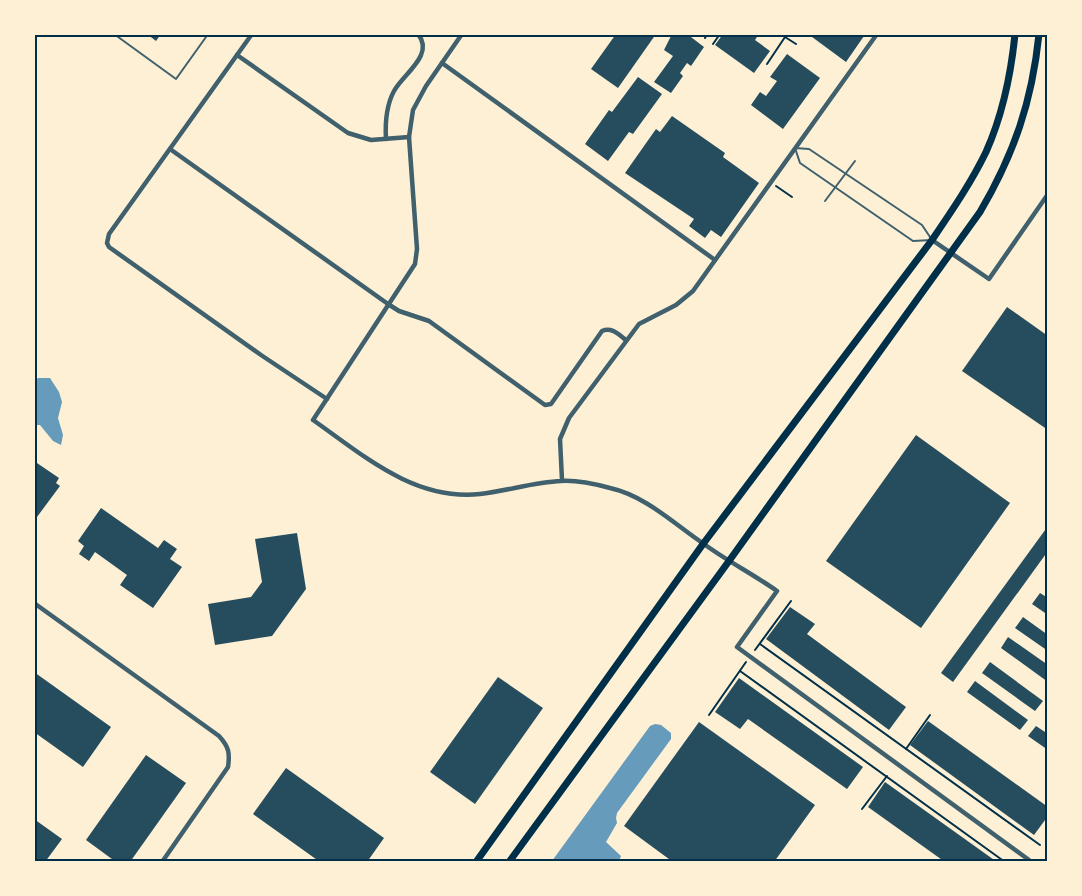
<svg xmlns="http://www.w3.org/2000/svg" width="1082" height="896" font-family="Lato,sans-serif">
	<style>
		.water { fill: #669bbc }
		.building { fill: #264d5e }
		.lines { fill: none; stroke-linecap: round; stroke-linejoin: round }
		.path { stroke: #003049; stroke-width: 2 }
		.service { stroke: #3f606c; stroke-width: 2 }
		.minor { stroke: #3f606c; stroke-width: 4.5 }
		.secondary { stroke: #003049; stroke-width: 7 }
		.neatline { fill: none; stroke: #003049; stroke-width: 2 }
	</style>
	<rect width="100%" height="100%" fill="#fdf0d5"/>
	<!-- water -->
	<g class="water">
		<path d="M38,378h12l9,14 3,10 -4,16 5,17 -2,10 -8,-4 -13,-16h-5v-44z"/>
		<path d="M655,724l6,1 10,8v6l-54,74 -1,5 1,5 -11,19 15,14 -2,5h-67l98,-135z"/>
	</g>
	<!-- building -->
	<g class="building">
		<path d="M147,34h14l-5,7z"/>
		<path d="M616,34h40l-38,54 -27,-19z"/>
		<path d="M672,34h15l17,13 -13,19 -4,-3 -7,10 3,3 -12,17 -17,-11 19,-26 -9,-6z"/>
		<path d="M723,34h36l-4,6 15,11 -16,22 -39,-28z"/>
		<path d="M808,34h54l2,2 -18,26z"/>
		<path d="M787,54l33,24 -37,51 -32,-24 9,-13 6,4 11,-15 -7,-4z"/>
		<path d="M638,77l24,17 -29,40 -4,-2 -21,29 -23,-17 24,-34 3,2z"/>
		<path d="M672,116l53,37 -2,4 36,26 -38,54 -10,-7 -6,8 -16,-12 5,-7 -69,-46 31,-44 4,3z"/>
		<path d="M1007,307l41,29v94l-86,-59z"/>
		<path d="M916,435l94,68 -89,125 -95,-67z"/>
		<path d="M34,461l25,17 -3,5 4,3 -26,35z"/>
		<path d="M101,508l57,40 6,-8 13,9 -7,10 12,8 -29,41 -33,-23 7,-10 -32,-23 -6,9 -10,-7 5,-8 -6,-5z"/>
		<path d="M1048,526v25l-95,131 -12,-9z"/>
		<path d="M297,533l9,56 -34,47 -57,9 -7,-41 43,-7 11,-15 -7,-43z"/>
		<path d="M1040,593l8,5v17l-16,-11z"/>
		<path d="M790,607l25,17 -8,10 99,73 -17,23 -123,-91z"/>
		<path d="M1023,617l25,18v16l-33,-23z"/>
		<path d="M1008,637l40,28v17l-47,-34z"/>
		<path d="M990,662l53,39 -8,10 -53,-38z"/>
		<path d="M34,672l77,55 -28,40 -49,-35z"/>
		<path d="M498,677l45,31 -68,96 -45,-32z"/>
		<path d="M739,678l124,89 -16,22 -99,-70 -8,10 -25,-17z"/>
		<path d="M975,681l53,39 -8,10 -53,-38z"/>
		<path d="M928,721l120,86v9l-14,19 -124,-90z"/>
		<path d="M699,722l116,83 -41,57h-101l-49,-36z"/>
		<path d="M1036,726l12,8v16l-20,-14z"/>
		<path d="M146,755l40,28 -56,79h-14l-30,-22z"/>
		<path d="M286,768l98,70 -17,24h-47l-67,-48z"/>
		<path d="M885,782l112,80h-52l-77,-55z"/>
		<path d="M34,819l28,20 -17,23h-11z"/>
	</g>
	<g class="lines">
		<!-- path -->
		<g class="path">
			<path d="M705,38l2,-4"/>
			<path d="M713,44l7,-10"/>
			<path d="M767,64l18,-27 11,7"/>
			<path d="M776,186l16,11"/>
			<path d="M760,644l280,201"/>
			<path d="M755,650l36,-49"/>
			<path d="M740,671l265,191"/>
			<path d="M709,715l37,-53"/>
			<path d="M906,749l24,-34"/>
			<path d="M862,809l25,-33"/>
		</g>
		<!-- service -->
		<g class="service">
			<path d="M114,34l62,45 30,-42"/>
			<path d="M795,148l14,1 113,76 10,15 -19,1 -113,-78z"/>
			<path d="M825,201l30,-40"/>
		</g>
		<!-- minor -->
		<g class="minor">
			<path d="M252,34l-143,200 -2,9 2,4 152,108 66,44"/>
			<path d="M462,34l-36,52 -13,24 -4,27 8,112 -2,15 -102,156c50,35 101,81 167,74 27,-3 54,-12 81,-13 15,-1 34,3 49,7 36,8 64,36 94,56 23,17 49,30 73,47l-40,56 292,213"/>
			<path d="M237,55l111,78 23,7 38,-3"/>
			<path d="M442,63l273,197"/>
			<path d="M386,139c-1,-17 0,-33 8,-48 9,-17 41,-36 24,-57"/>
			<path d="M170,149l218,155 11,7 30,10 116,84 6,-1 51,-73c10,-4 16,3 24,9"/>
			<path d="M932,240l57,39 59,-85"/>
			<path d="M562,480l-2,-41 9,-21 70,-94 37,-19 17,-14 184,-257"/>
			<path d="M34,603l185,133c10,11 11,17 9,31l-66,95"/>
		</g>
		<!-- secondary -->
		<g class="secondary">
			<path d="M476,862l227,-318 229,-304c19,-28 39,-57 54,-88 16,-36 25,-78 29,-118"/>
			<path d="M509,862l220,-301 251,-349c34,-58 52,-110 59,-178"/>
		</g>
	</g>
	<!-- border -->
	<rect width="1082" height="896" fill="none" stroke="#fdf0d5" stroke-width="72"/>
	<rect x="36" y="36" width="1010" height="824" class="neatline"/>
</svg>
